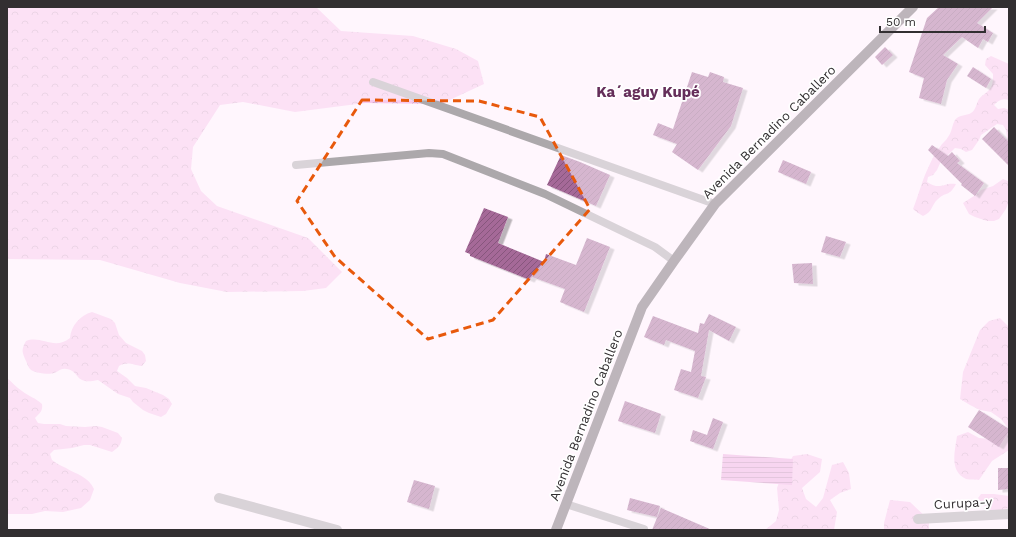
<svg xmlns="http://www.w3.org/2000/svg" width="1016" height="537" font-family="'Work Sans',sans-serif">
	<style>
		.forest { fill: url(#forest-crowns) }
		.water { fill: url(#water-rules) }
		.building { fill: url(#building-hatch); filter: url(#shadow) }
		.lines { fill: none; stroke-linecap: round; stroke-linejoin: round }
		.service { stroke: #aca8ab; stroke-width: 8 }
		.minor { stroke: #aca8ab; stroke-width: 10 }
		.primary { stroke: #6d666b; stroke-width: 10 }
		.marked { fill: none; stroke: #e8590c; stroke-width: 3; stroke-dasharray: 8 5; stroke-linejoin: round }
		.labels { text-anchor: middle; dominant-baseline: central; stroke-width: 3.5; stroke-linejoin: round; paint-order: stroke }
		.street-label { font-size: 13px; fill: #322f31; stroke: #fff }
		.quarter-label { font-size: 15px; font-weight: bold; fill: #652e5a; stroke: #fff }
	</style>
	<defs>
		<pattern id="forest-crowns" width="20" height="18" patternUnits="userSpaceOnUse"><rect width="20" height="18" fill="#f8c8ec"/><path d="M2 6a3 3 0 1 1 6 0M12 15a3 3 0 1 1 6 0" fill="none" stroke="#d5accb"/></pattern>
		<pattern id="water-rules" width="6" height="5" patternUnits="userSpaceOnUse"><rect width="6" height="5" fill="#eeaddf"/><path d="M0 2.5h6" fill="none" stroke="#c18db5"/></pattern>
		<pattern id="building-hatch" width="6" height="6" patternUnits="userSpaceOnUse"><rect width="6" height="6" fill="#a56998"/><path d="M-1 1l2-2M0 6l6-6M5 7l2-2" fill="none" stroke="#87577d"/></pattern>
		<filter id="shadow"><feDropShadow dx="4.5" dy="2.5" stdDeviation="0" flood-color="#0004"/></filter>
	</defs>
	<rect width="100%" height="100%" fill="#fff6fd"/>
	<!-- forest -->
	<g class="forest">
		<path d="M7,7h309l25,24 72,5 43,13 22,12 6,23 -43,20 -76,-1 -70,9 -52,-10 -23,3 -27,42 -2,22 10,22 16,15 91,32 34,34 -16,16 -23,3 -76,1 -47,-9 -80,-23 -93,-1z"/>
		<path d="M991,56l18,8v36c-7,-2 -10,0 -15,5l4,4 6,-1 5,2v42l-3,-22 -3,-5 -6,-1 -16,11 -2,5 -7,10 -6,2 -5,-3 -6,-1 -8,8 -5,3 -5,11 -4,5 -5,2 -1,5c14,9 16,0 29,2 -7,13 -9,7 -18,15 -7,6 -5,13 -15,17l-5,-3 -5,-4c6,-15 9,-29 16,-43 3,-7 7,-14 11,-19 2,-4 6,-6 8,-10 4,-5 4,-12 7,-17 5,-6 11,-4 16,-7 5,-3 5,-9 8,-14 3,-4 6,-5 9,-8 5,-4 5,-11 5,-17l-8,-9 1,-6z"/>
		<path d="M1003,179l5,2 1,1v19l-3,8 -7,10 -5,2h-7l-12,-4 -6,-3 -6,-11 14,-9 4,-4 12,-4z"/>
		<path d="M92,312l19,7 4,4 4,12 7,8 16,8 3,4 1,6 -4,5c-10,-1 -14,-5 -23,0l-2,5 10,7 8,8 11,2 17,7 6,4 3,5 -6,10 -5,3 -12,-4 -6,-3 -10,-8 -3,-4 -12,-4 -20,-14c-24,6 -18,-10 -32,-11 -5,-1 -8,3 -12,4 -4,2 -21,0 -24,-4 -2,-2 -3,-6 -4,-8 -4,-9 -5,-11 0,-20 16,-6 28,10 44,-3 1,-12 10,-23 22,-26z"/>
		<path d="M1000,318l9,9v123l-17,11 -13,19c-4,-1 -9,0 -13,-1 -17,-8 -11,-28 -9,-43l11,-4 11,6 24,2 5,-12 -7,-9 -10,-7 -11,-2 -10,-5 -10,-6 3,-27 17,-42 9,-9z"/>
		<path d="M7,378c5,4 10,10 15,13 6,5 14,7 20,13 1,7 -2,9 -7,14l3,5 6,1h16l6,2 19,1 11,-1 6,1 16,6 4,5c-1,7 -4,10 -10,14l-22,-7h-6l-12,3 -18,2 -4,4 2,6c4,3 9,6 14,8 10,6 23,9 28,21l-4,11 -9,8 -18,4 -18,-1 -13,3h-25z"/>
		<path d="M807,454l15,5 -2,13 -18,16 4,11 10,8 7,-9 9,-33 11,-3 6,11 2,16 -11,4 -10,7 7,12 -3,18h-69l11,-9 3,-11 -2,-22 4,-11 12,-21z"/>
		<path d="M981,494h13l15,2v12c-17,6 -20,5 -31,-10z"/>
		<path d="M890,500l20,2 19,18v10h-45v-7z"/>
	</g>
	<!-- water -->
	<path class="water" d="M723,454l70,5 -1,26 -71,-5z"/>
	<!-- building -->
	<g class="building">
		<path d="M939,7h54l-16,16 16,10 -5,9 -5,-3 -5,9 -16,-11 -19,18 15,9 -11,16 -6,24 -22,-6 5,-20 -15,-6 18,-54z"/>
		<path d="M885,47l8,8 -11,10 -7,-8z"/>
		<path d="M973,67l18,12 -5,9 -19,-12z"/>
		<path d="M692,72l16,5 2,-5 14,5 -1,5 20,6 -12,38 -33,44 -26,-18 5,-8 -24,-9 5,-12 15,6z"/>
		<path d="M994,127l15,15v24l-27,-27z"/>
		<path d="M932,145l16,11 4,-4 8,9 -3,2 27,20 -9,13 -14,-11 1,-1 -34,-34z"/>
		<path d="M561,155l19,7 30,13 -14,31 -49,-21z"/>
		<path d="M783,160l28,12 -5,12 -28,-12z"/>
		<path d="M484,208l24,9 -10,26 46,19 2,-8 30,11 11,-27 23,9 -26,65 -24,-10 5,-13 -33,-12 -2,3 -60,-24v-2l-5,-2z"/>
		<path d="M826,236l20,6 -6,15 -19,-5z"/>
		<path d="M812,263l1,21 -19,-1 -2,-19z"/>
		<path d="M709,314l27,13 -7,14 -20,-11 -8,46 5,1 -8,21 -24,-8 7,-21 10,3 4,-21 -29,-11 -2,5 -20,-8 9,-21 45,17 2,-10 4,1z"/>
		<path d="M625,401l36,13 -6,19 -37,-12z"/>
		<path d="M979,410l30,19v2l-10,16 -31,-20z"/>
		<path d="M713,418l10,4 -10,27 -23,-8 3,-11 14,5z"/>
		<path d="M998,468h11v21l-11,1z"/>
		<path d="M414,480l21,6 -6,23 -22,-7z"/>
		<path d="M630,498l30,8 -3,11 -30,-7z"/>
		<path d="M661,508l51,22h-60z"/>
	</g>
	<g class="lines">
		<!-- service -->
		<g class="service">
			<path d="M373,82l342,122"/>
			<path d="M296,165l133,-12 14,1 102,40 110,53 19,14"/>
			<path d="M566,504l78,25"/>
		</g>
		<!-- minor -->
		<g class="minor">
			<path d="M219,498l118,32"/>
			<path d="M918,519l91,-5"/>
		</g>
		<!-- primary -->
		<path class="primary" d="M556,530l86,-223 32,-46 41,-57 198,-197"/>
	</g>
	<!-- marked area -->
	<path d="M0 0H1016V537H0ZM362,100l117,1 61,16 50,92 -97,111 -65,19 -93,-82 -38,-56z" fill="#fff6fd" fill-opacity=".55" fill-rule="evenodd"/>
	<path class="marked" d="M362,100l117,1 61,16 50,92 -97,111 -65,19 -93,-82 -38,-56z"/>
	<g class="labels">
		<!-- street labels -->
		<g class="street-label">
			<text transform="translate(769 132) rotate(-45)">Avenida Bernadino Caballero</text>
			<text transform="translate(586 415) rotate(-69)">Avenida Bernadino Caballero</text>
			<text transform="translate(963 503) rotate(-3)">Curupa-y</text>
		</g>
		<!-- quarter labels -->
		<g class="quarter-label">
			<text x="648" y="92">Ka´aguy Kupé</text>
		</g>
	</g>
	<!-- border -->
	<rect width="1016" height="537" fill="none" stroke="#322f31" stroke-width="16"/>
	<!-- scale -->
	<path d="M880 26v6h105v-6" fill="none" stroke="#322f31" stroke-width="2"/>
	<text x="886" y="26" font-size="12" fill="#322f31" stroke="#ffffff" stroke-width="3" paint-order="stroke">50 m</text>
</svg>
